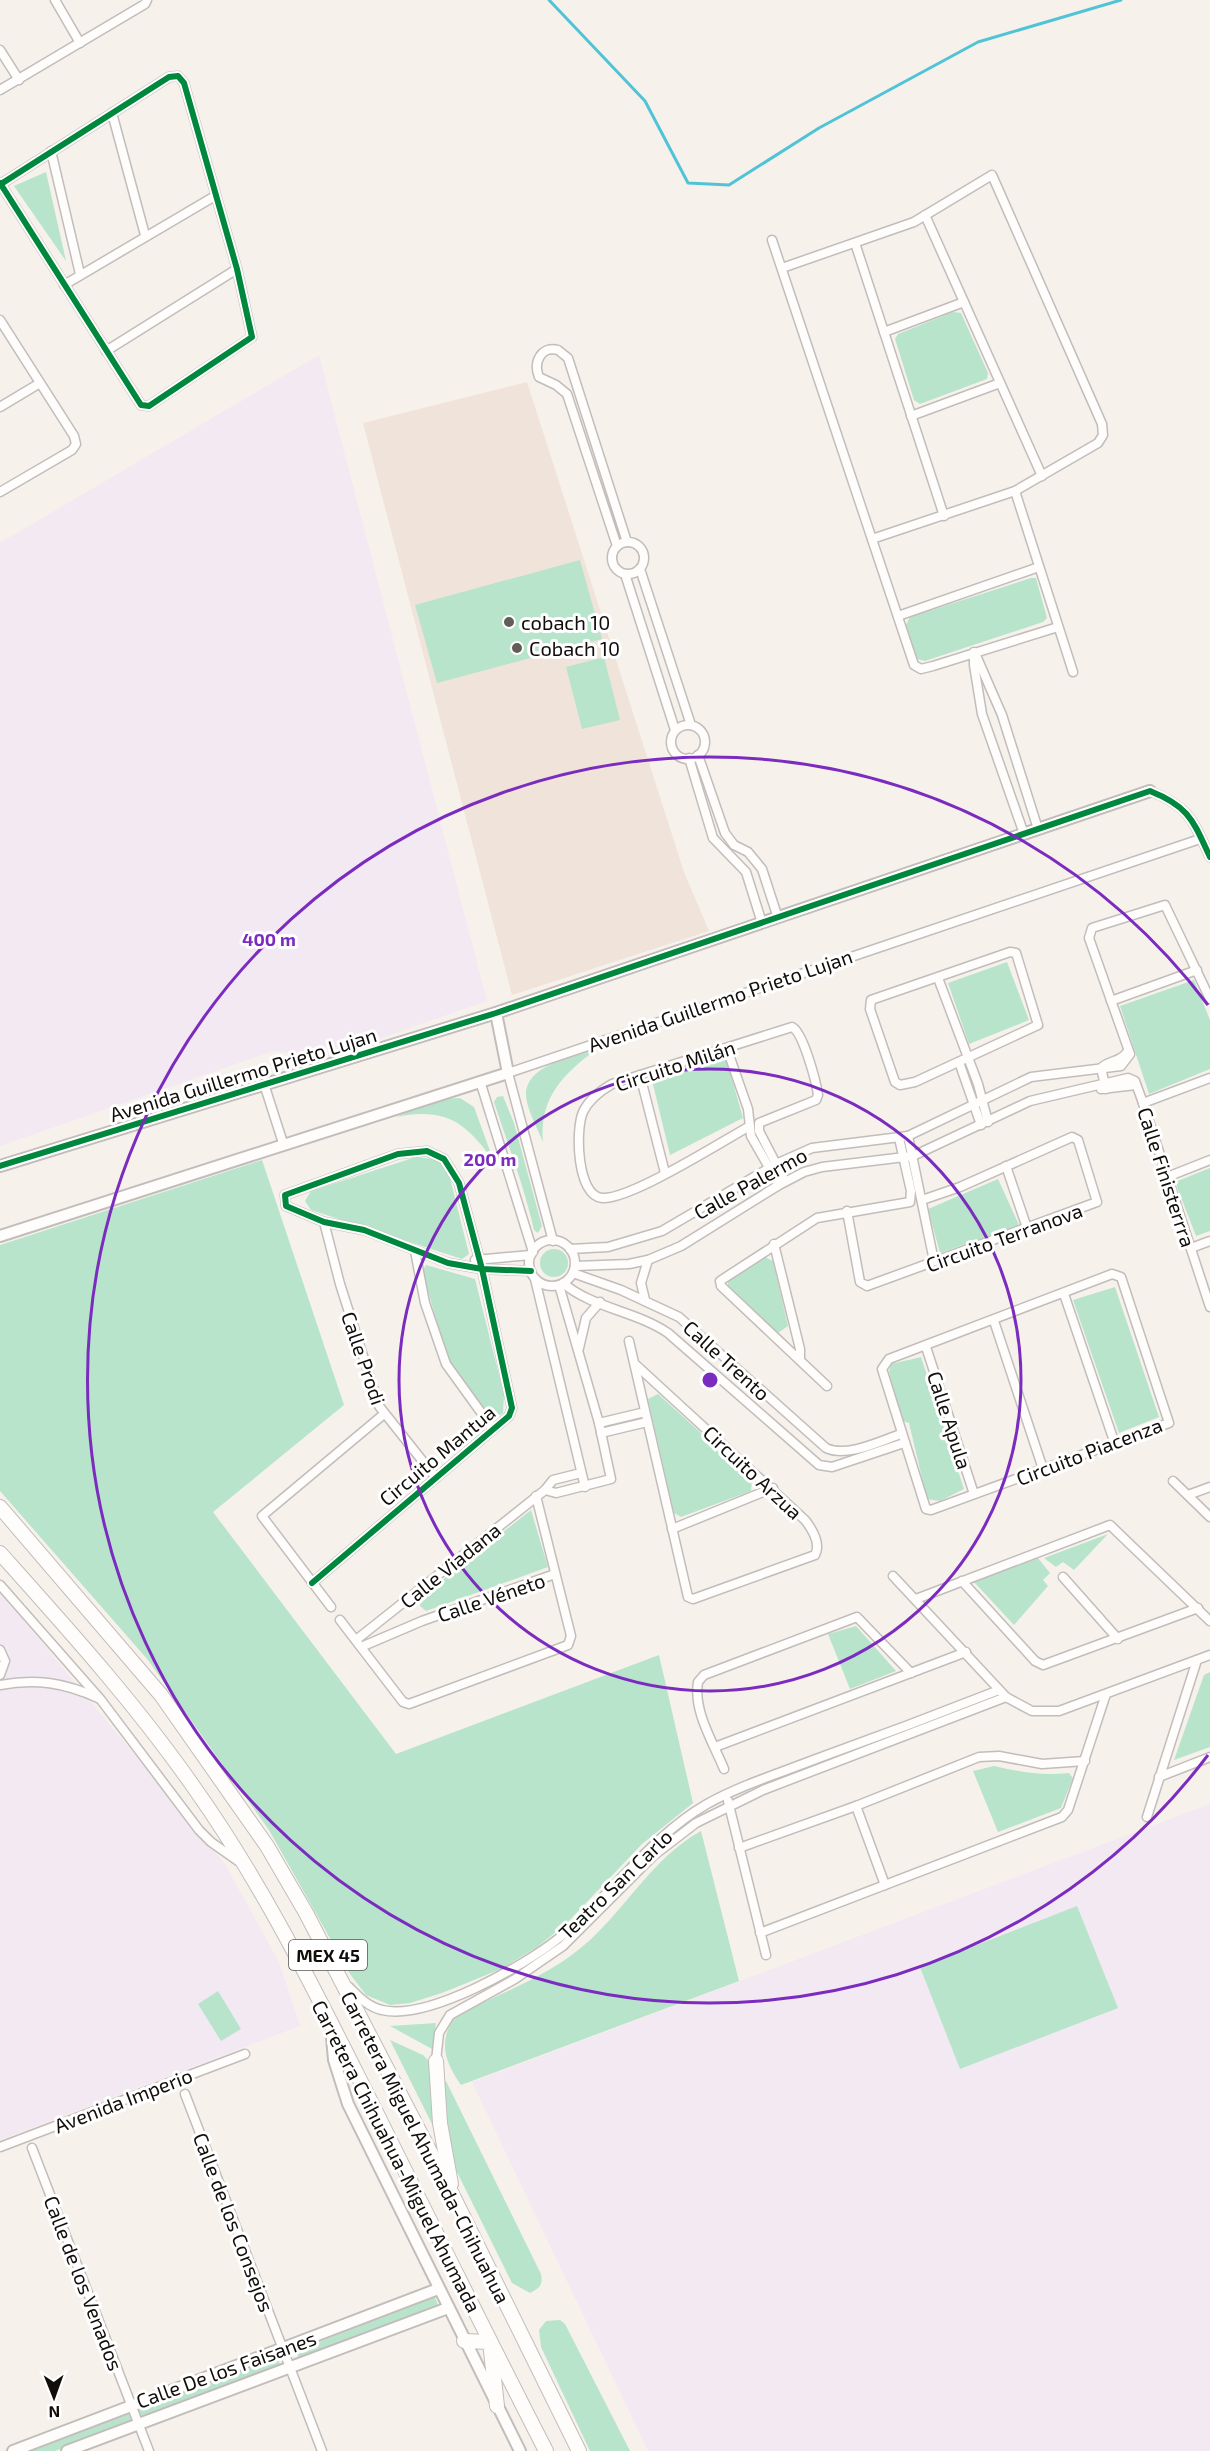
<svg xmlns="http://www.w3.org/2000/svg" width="1210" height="2451" font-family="'Exo 2',sans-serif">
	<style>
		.industrial { fill: #f3e9f2 }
		.built { fill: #f0e3da }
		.green { fill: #b8e4cc }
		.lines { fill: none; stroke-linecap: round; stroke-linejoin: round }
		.stream { stroke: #50c3d6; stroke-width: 3 }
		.minor-casing { stroke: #c2bdba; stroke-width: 11 }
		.tertiary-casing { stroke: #c2bdba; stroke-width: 14 }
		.primary-casing { stroke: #c2bdba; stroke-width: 16 }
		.minor { stroke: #fefdfc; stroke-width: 8 }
		.tertiary { stroke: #fefdfc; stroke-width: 10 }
		.primary { stroke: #fefdfc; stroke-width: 14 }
		.cycleway-casing { stroke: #fff; stroke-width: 10 }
		.cycleway { stroke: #00873e; stroke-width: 6 }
		.ring { fill: none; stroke: #7b2cbf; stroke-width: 3 }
		.poi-dot { fill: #615d59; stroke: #fff; stroke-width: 2 }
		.labels { text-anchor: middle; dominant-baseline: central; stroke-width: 6; stroke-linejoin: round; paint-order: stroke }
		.shield { fill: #fff; stroke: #585654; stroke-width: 1.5 }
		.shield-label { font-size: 18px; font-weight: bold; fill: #100d0a }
		.poi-label { font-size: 20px; fill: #100d0a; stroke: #fff; text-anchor: start }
		.street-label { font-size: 20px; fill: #100d0a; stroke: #fff }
		.centre { fill: #7b2cbf; stroke: #fff; stroke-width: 3 }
		.ring-label { font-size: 18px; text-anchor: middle; font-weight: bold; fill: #7b2cbf; stroke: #fff; stroke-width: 6; stroke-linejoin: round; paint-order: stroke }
	</style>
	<rect width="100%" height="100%" fill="#f7f1ec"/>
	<!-- industrial -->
	<g class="industrial">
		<path d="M319,355l168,646 -183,64 -18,-13 -13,-1 -273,95v-603z"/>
		<path d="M0,1592l225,272 55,100 20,62 -300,114z"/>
		<path d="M1210,1804v647h-562l-176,-369z"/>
	</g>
	<!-- built -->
	<path class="built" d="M527,382l157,490 25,59 -197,64 -149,-572z"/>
	<!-- green -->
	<g class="green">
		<path d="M46,172l20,89 -52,-75z"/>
		<path d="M953,312l8,1 27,60 -1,6 -67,25 -6,-4 -19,-61 3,-5z"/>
		<path d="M580,560l22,79 -165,44 -22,-78z"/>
		<path d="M1031,578h5l11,40 -4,4 -118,39 -8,-2 -11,-34 4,-8z"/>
		<path d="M604,657l16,63 -38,9 -16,-62z"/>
		<path d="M1007,962l22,58 -60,24 -21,-61z"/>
		<path d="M1194,980l16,40v49l-61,25 -29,-88z"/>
		<path d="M597,1049c-34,25 -58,49 -54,93 -5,-13 -17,-34 -17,-48 1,-30 48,-37 71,-45z"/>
		<path d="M725,1055l18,63 -73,37 -19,-79z"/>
		<path d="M503,1096l11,27 28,103 -4,7 -4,-3c-10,-44 -26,-85 -40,-128l3,-5z"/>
		<path d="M460,1098l14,9 20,55c-27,-39 -48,-55 -98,-45l42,-18z"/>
		<path d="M416,1157l19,2 13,11 21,84 -7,5 -151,-49 -6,-9 6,-10z"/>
		<path d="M262,1160l82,245 -131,107 183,242 263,-99 34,148 -51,41 -76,80 -29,23 -36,22 -59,24 -32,10 -20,2 -24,-10 -16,-21 -81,-144 -121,-170 -148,-169v-246z"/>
		<path d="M1210,1168v63l-14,5 -21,-54z"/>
		<path d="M998,1179l21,46 -79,28 -12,-44z"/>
		<circle cx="554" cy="1263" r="14"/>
		<path d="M765,1257l8,4 15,65 -10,7 -50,-46v-8z"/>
		<path d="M426,1265l49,14 29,116 -1,18 -7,4 -9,-1 -38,-53 -27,-92z"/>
		<path d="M1115,1287l44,130 -40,16 -46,-133z"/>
		<path d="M921,1357l43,132 -24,12 -13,-2 -18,-76 -10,-3 -10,-48 2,-8z"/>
		<path d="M658,1394l94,85 -1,12 -70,26 -7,-4 -26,-114z"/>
		<path d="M531,1510l17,57 -122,44 -6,-5 2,-10z"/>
		<path d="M1108,1534l-34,36 -11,-8 -7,5 -12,-9z"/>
		<path d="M1038,1558l12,15 -7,7 5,6 -34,39 -40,-43z"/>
		<path d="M856,1626l40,45 -46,18 -22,-55z"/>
		<path d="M1210,1672v75l-36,13 30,-85z"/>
		<path d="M994,1766c26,6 48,10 75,7l4,5 -12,30 -63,24 -25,-61z"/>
		<path d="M701,1831l38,150 -278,104c-16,-23 -24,-44 -5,-69 46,-24 95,-40 134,-76 38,-35 64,-83 111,-109z"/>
		<path d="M1077,1906l41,102 -158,61 -40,-102z"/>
		<path d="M218,1991l23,38 -20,12 -23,-37z"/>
		<path d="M436,2023l-4,26 -42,-23z"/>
		<path d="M390,2040l33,15 9,9 7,74z"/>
		<path d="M446,2081l95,193c2,11 -1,14 -11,19l-18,-10 -57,-115 -13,-83z"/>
		<path d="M435,2297l3,8 -139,53 -3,-7z"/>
		<path d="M560,2320l5,4 65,127h-40l-49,-104 -2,-17 7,-9z"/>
		<path d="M277,2357l3,7 -139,54 -3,-8z"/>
		<path d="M129,2414l3,7 -77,30h-23z"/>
	</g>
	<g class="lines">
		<!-- stream -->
		<path class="stream" d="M549,0l96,101 43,82 41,2 90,-57 159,-86 143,-42"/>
		<defs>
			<g id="minor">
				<path d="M55,0l25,43"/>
				<path d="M0,50l19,30"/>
				<path d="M0,90l145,-86 2,-4"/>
				<path d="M112,113l33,122"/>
				<path d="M51,151l29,123"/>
				<path d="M0,183l141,222 8,1 103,-69 -15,-68 -53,-186 -6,-7 -9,1 -168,107"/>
				<path d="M925,215l117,261"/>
				<path d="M772,240l142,425 7,4 12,-3 125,-39"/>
				<path d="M856,246l88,270"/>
				<path d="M782,268l132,-46 78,-47 110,249 1,11 -5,8 -83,48 -143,48"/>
				<path d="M64,285l151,-89"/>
				<path d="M0,320l74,116 2,8 -4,6 -72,42"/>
				<path d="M884,332l80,-30"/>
				<path d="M106,351l131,-82"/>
				<path d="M0,407l40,-24"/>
				<path d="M911,416l89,-33"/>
				<path d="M1015,491l58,181"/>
				<circle cx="628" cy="558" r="16"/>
				<path d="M617,546l-50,-152 -11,-9 -17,-8c-6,-15 2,-31 19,-27l10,8 59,184"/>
				<path d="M640,569l51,156"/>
				<path d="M625,574l50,156"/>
				<path d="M898,616l141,-49"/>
				<path d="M974,652v13l8,49 42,120"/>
				<path d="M975,653l27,62 36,114"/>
				<circle cx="688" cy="742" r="17"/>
				<path d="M698,755l27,78 9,12 14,7 14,17 16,49"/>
				<path d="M689,758l24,80 33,34 16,51"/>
				<path d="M1150,791c40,16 43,30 60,66"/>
				<path d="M1010,952l6,1 22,72 -123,57 -15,3 -5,-3 -25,-73 1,-9z"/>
				<path d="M938,978l40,106 10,38"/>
				<path d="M1111,1001l86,-31"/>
				<path d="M727,1049l21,60 3,27 28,49"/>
				<path d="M959,1062l22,63"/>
				<path d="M640,1075l25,98"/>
				<path d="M480,1081l53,171"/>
				<path d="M265,1087l18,56"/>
				<path d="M1101,1089l35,-4"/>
				<path d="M1106,1089l-5,-21c8,-8 20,-6 26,-16"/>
				<path d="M1143,1103l67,-25"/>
				<path d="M750,1126c-29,16 -120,74 -148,72 -25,-2 -27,-68 -19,-86 6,-13 17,-21 29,-28l180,-57c11,5 24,54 26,68l-2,5 -57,23v8l26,50"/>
				<path d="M908,1136l26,125"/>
				<path d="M1006,1166l21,62"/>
				<path d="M1167,1177l43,-17"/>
				<path d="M847,1211l13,71 7,4 230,-84 -19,-62 -6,-3 -112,50 -38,13"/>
				<path d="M324,1222l16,62 39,122 57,72"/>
				<circle cx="552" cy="1263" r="23"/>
				<path d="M553,1241l-45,-168 692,-234"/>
				<path d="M774,1244l26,105v11"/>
				<path d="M1191,1248l19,-7"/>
				<path d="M570,1249l38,-2 54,-16 114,-67 36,-16 96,-12 123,-59 90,-11 9,-12 -41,-116 3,-10 73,-23 45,94"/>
				<path d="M415,1251l10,52 21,61 47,65"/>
				<path d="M475,1260l56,-5"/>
				<path d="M575,1266l54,-2 19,-4 33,-14 98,-61 25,-13 18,-5 91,-11 117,-55 98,-23 7,3 8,22 67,204"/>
				<path d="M573,1273l48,17 58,27 147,131c21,10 54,-7 75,-14"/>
				<path d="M1112,1274l9,3 48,146 -238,87 -5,-1 -44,-140 7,-10z"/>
				<path d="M535,1279l50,208"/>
				<path d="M563,1283c29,25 73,28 105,50l151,132 13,2 72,-24"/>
				<path d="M1064,1294l51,150"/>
				<path d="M645,1300l-4,-17 7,-23"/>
				<path d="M994,1321l49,148"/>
				<path d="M629,1341l59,256 5,2 122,-44c6,-11 -3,-26 -10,-35l-169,-155"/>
				<path d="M926,1347l48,147"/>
				<path d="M579,1348l7,-30 14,-16"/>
				<path d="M827,1386l-106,-100 -1,-5 97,-63 93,-16 1,-11 -12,-53"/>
				<path d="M599,1423l46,-11"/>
				<path d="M601,1433l46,-11"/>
				<path d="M1173,1481l37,36"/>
				<path d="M545,1490l11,3 55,-14 -12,-56 -40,-138"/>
				<path d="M1188,1495l22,-8"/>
				<path d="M672,1529l101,-41"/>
				<path d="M893,1576l113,121 26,14h27l151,-56"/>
				<path d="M1063,1577l55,62"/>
				<path d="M962,1581l73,80 8,4 155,-57"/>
				<path d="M312,1583l197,-167 3,-8 -30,-139 -23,-86 -15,-24 -17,-8 -29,3 -113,41 1,11 38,16 40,8 84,33 34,6 49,2"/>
				<path d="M0,1585l101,115 98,130 12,12 27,19"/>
				<path d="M916,1599l194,-74 100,96"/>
				<path d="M331,1607l-69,-91 122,-102"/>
				<path d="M340,1620l63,82 6,2 159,-59 3,-9 -35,-140"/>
				<path d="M356,1640l189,-150 8,-10 28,-7"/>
				<path d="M361,1647l61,-26 133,-47"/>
				<path d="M0,1650l5,11 -5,14"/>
				<path d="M0,1685c36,-7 65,-2 98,13"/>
				<path d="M715,1747l251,-95"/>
				<path d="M724,1769c-11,-27 -31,-58 -26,-87l6,-7 153,-58 54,56"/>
				<path d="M1159,1777l51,-20"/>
				<path d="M728,1801l38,154"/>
				<path d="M856,1806l29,79"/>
				<path d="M1147,1817l50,-157"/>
				<path d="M739,1848l117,-42 123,-49 20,-1 43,8 43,-3"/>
				<path d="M760,1933l302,-116 6,-7 38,-116"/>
				<path d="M349,1987c9,9 19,20 33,23 45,11 142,-44 177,-72 53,-42 89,-100 148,-134 34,-19 73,-31 109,-45 61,-22 122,-45 183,-69"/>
				<path d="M436,2061l3,-28 11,-18 65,-36 48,-33 90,-90 43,-33 67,-33 243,-93"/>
				<path d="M185,2094l137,357"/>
				<path d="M0,2147l245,-93"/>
				<path d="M32,2148l117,303"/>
			</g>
			<g id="tertiary">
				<path d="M0,1166l496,-153 654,-222"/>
				<path d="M0,1236l508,-163 -12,-60"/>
				<path d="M331,2026l3,34 14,44 172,347"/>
				<path d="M13,2451l425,-162"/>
				<path d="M67,2451l381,-143"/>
			</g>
			<g id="primary">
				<path d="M0,1507l161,188 106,151 39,67 148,285 125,253"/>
				<path d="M0,1553c67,75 135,150 193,233 70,98 123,207 177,314 58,117 116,234 176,351"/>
				<path d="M436,2061l4,62 11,61"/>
				<path d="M464,2341l26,1 7,64"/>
			</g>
		</defs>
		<!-- minor casing -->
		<use href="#minor" class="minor-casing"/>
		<!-- tertiary casing -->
		<use href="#tertiary" class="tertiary-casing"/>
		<!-- primary casing -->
		<use href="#primary" class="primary-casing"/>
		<!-- minor -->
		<use href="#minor" class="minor"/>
		<!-- tertiary -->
		<use href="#tertiary" class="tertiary"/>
		<!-- primary -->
		<use href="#primary" class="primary"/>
		<defs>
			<g id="cycleway">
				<path d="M0,183l141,222 8,1 103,-69 -15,-68 -53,-186 -6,-7 -9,1 -168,107"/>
				<path d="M0,1166l496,-153 654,-222c40,16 43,30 60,66"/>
				<path d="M312,1583l197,-167 3,-8 -30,-139 -23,-86 -15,-24 -17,-8 -29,3 -113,41 1,11 38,16 40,8 84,33 34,6 49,2"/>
			</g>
		</defs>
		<!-- cycleway casing -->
		<use href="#cycleway" class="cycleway-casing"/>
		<!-- cycleway -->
		<use href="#cycleway" class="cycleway"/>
	</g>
	<!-- distance rings -->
	<g class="ring">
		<circle cx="710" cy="1380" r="311"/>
		<path d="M1208 1755A623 623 0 1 1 1208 1005"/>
	</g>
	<!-- markers -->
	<g class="poi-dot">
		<circle cx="509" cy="622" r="6"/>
		<circle cx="517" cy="648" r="6"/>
	</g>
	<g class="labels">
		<!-- shield labels -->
		<rect class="shield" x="289" y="1940" width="78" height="30" rx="4.5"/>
		<g class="shield-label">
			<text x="328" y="1955">MEX 45</text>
		</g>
		<!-- poi labels -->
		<g class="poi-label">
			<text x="521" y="622">cobach 10</text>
			<text x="529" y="648">Cobach 10</text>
		</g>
		<!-- street labels -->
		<g class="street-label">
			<text transform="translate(720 1000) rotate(-19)">Avenida Guillermo Prieto Lujan</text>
			<text transform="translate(675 1065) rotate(-18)">Circuito Milán</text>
			<text transform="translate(243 1074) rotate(-17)">Avenida Guillermo Prieto Lujan</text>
			<text transform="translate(1167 1177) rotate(72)">Calle Finisterrra</text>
			<text transform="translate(750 1183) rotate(-29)">Calle Palermo</text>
			<text transform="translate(1004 1237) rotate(-20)">Circuito Terranova</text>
			<text transform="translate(364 1358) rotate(71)">Calle Prodi</text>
			<text transform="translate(727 1360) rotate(42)">Calle Trento</text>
			<text transform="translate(950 1420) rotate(72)">Calle Apula</text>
			<text transform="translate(1089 1451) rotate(-21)">Circuito Piacenza</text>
			<text transform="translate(437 1455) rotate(-40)">Circuito Mantua</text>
			<text transform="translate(753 1472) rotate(43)">Circuito Arzua</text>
			<text transform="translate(450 1565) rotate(-39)">Calle Viadana</text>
			<text transform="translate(491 1597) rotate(-19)">Calle Véneto</text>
			<text transform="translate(615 1884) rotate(-44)">Teatro San Carlo</text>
			<text transform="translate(123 2100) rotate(-21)">Avenida Imperio</text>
			<text transform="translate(426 2147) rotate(63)">Carretera Miguel Ahumada-Chihuahua</text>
			<text transform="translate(397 2156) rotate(63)">Carretera Chihuahua-Miguel Ahumada</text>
			<text transform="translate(234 2222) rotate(69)">Calle de los Consejos</text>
			<text transform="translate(84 2283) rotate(69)">Calle de los Venados</text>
			<text transform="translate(226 2369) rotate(-20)">Calle De los Faisanes</text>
		</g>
	</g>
	<circle cx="710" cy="1380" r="9" class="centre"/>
	<g class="ring-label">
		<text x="269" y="946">400 m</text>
		<text x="490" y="1166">200 m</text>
	</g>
	<!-- north arrow -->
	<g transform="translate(54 2397) rotate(179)" stroke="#ffffff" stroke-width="4.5" paint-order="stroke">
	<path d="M0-4.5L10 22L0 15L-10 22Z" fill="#100d0a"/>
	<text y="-9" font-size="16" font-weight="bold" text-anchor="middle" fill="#100d0a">N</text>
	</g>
</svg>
